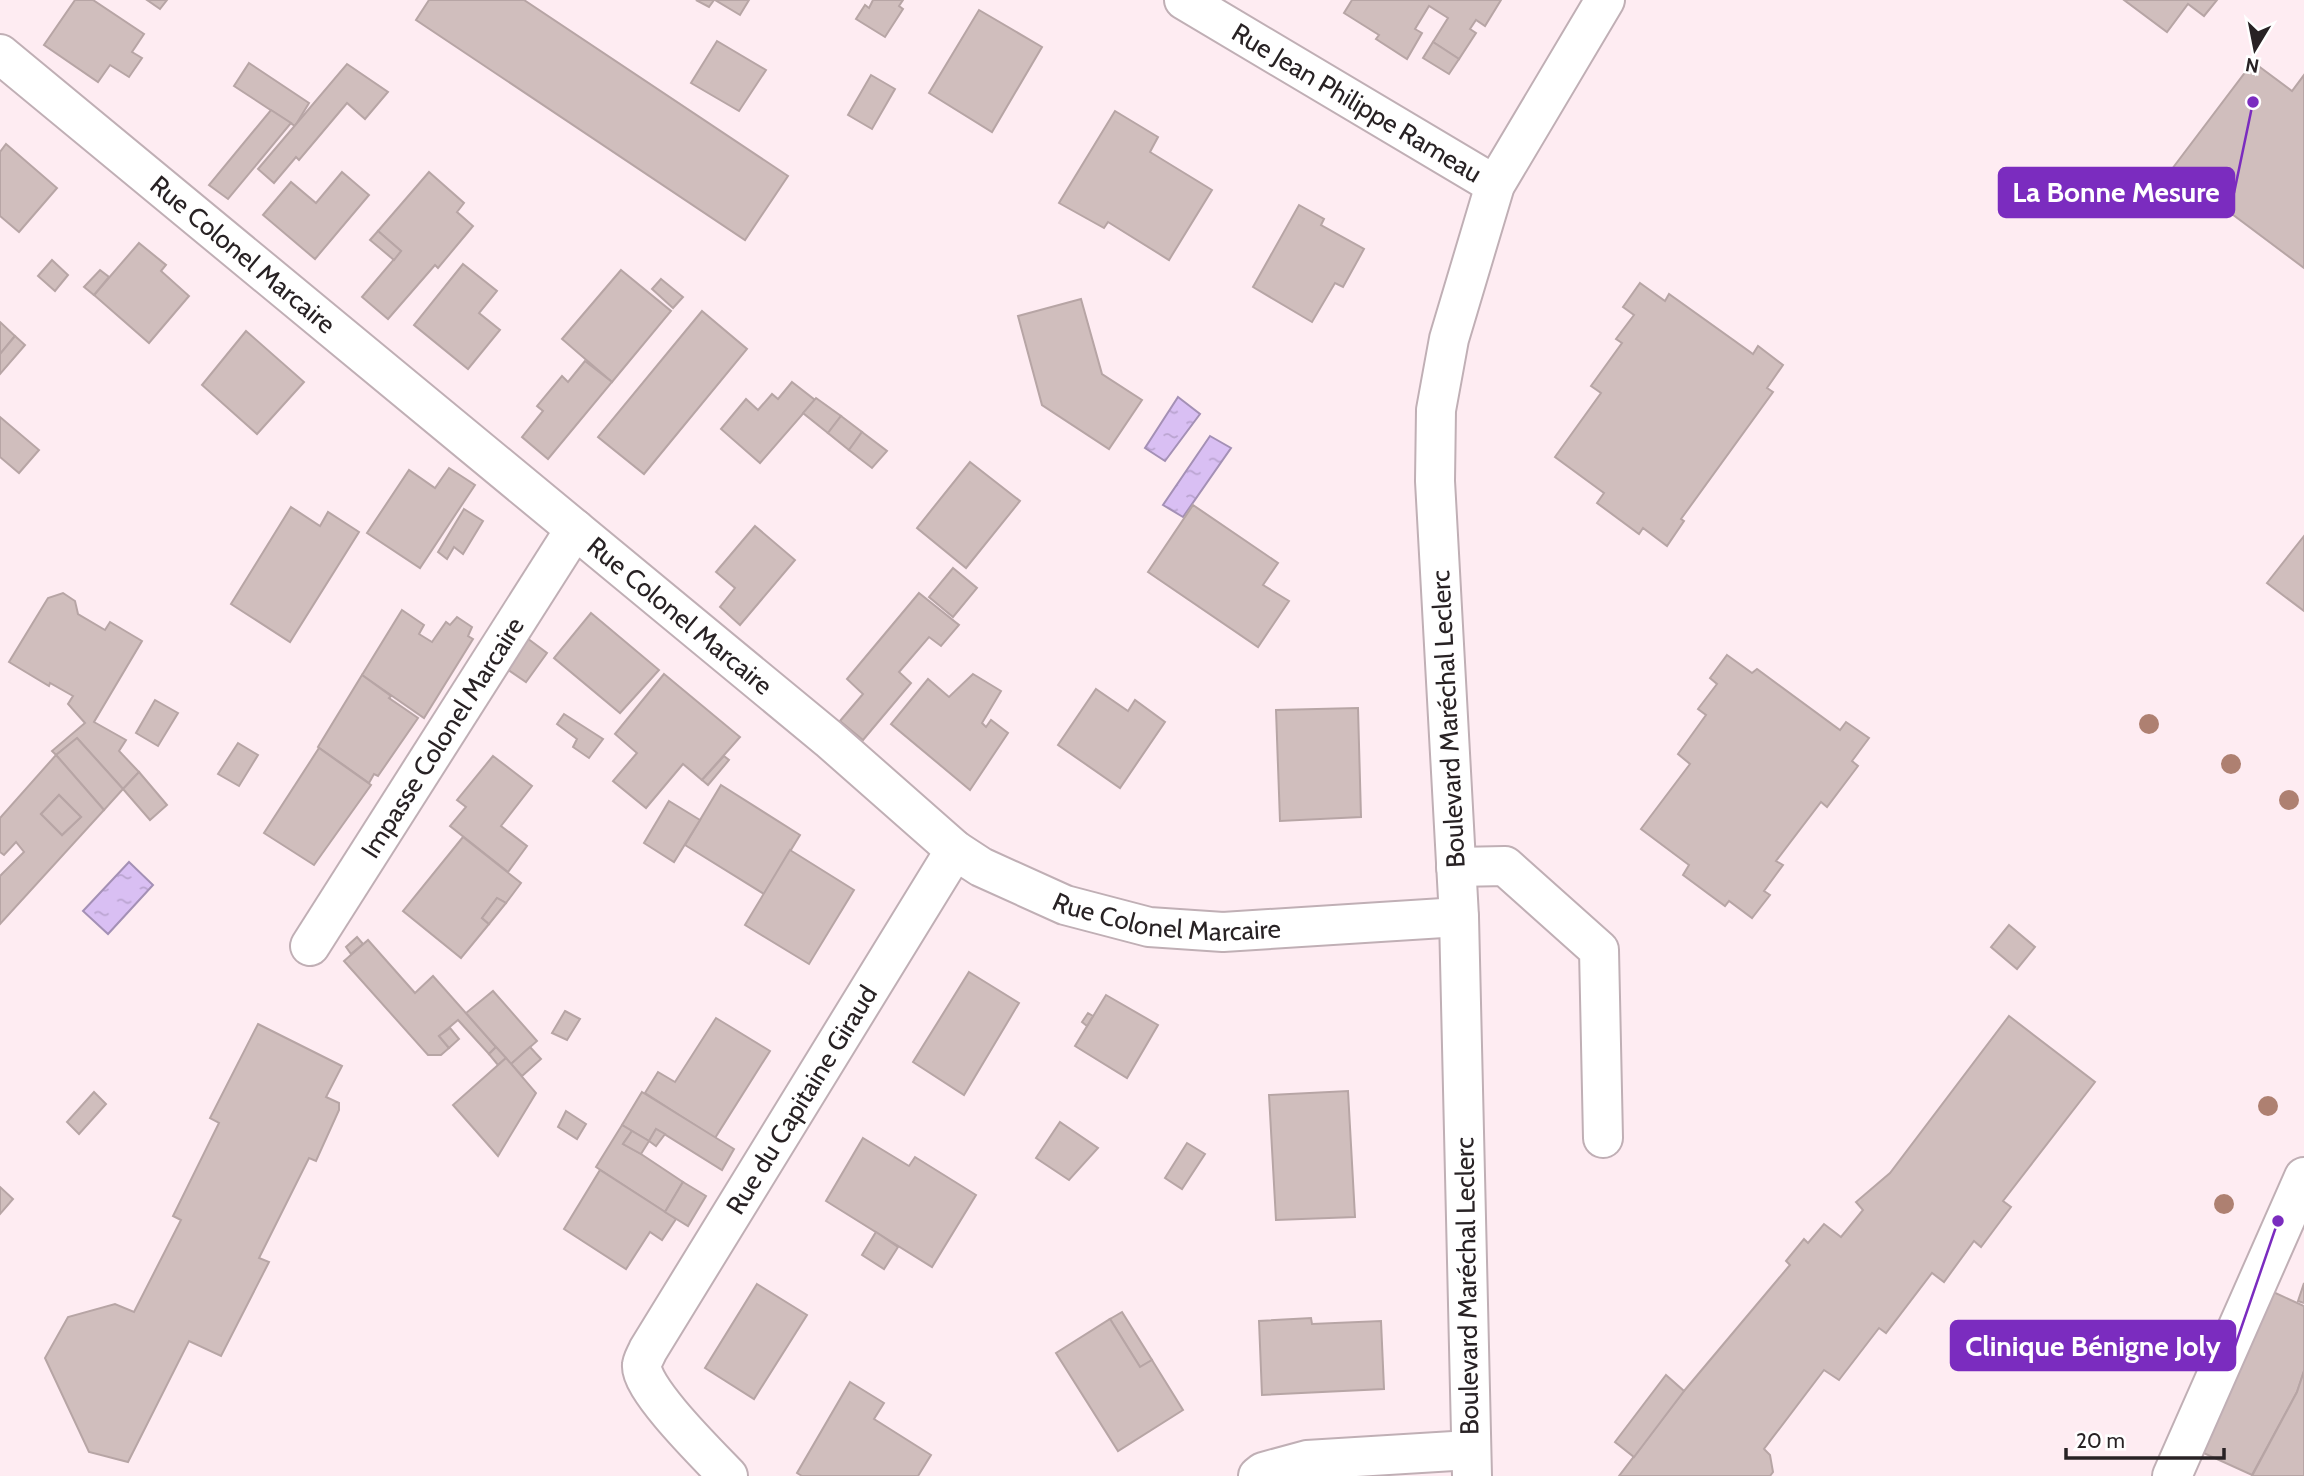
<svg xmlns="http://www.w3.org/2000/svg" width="2304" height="1476" font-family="Cabin,sans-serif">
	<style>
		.water { fill: url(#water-ripples); stroke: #a490b5; stroke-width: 2 }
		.building { fill: #d0bebd; stroke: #b7a5a5; stroke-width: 2; fill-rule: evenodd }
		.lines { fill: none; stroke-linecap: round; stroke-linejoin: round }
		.minor-casing { stroke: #c0afb5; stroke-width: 42 }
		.minor { stroke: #fff; stroke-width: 38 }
		.tree { fill: #ae8071 }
		.labels { text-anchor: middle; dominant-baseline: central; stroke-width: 7; stroke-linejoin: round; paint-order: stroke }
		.street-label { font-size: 26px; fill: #282224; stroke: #fff }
		.leader { fill: none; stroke: #7b2cbf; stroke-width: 2.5 }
		.callout-dot { fill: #7b2cbf; stroke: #fff; stroke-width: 2.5 }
		.callout { fill: #7b2cbf; stroke: #7b2cbf; stroke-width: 2.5 }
		.callout-label { font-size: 28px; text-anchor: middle; font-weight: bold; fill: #fff }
	</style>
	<defs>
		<pattern id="water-ripples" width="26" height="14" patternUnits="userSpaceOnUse" patternTransform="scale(1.75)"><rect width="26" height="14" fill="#d9bff3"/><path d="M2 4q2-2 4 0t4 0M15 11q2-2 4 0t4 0" fill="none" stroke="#baa4d0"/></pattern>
	</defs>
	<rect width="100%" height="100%" fill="#feecf2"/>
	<!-- water -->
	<g class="water">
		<path d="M1178,397l22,17 -35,47 -20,-13z"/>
		<path d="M1210,436l21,12 -48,69 -20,-12z"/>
		<path d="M129,862l24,23 -45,49 -25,-23z"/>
	</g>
	<!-- building -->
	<g class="building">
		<path d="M75,0h18l51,34 -12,18 10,6 -13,19 -19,-12 -12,17 -54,-37z"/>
		<path d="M147,0h20l-7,9z"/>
		<path d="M429,0h95l264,176 -43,64 -329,-220z"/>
		<path d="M696,0h18l-5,7z"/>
		<path d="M715,0h34l-9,15z"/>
		<path d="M873,0h30l-4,6 4,3 -18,28 -29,-18 9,-14 4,3z"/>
		<path d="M1352,0h149l-16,26 -9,-6 -6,9 6,4 -17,26 -26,-17 15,-24 -19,-12 -14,23 7,4 -15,26 -31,-20 3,-4 -35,-22z"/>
		<path d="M2124,0h93l-13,16 -16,-12 -21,28z"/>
		<path d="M979,10l63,37 -50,85 -63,-39z"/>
		<path d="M717,41l49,29 -27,41 -48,-28z"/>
		<path d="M1433,42l26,17 -10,15 -26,-16z"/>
		<path d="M2253,62l39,29 12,-16v193l-132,-99z"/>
		<path d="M249,63l60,40 -14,23 -61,-40z"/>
		<path d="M347,64l41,28 -23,27 -18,-16 -48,57 -3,-3 -22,26 -16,-14z"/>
		<path d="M871,75l24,14 -23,40 -24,-14z"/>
		<path d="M271,110l20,13 -63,76 -19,-14z"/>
		<path d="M1115,111l43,26 -8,15 62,38 -43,70 -61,-38 -4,6 -45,-25z"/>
		<path d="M6,144l51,44 -38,44 -19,-16v-64z"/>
		<path d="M342,172l27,23 -54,64 -52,-44 28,-33 25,21z"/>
		<path d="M429,172l35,31 -7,9 16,14 -35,42 -3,-3 -47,54 -26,-22 39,-46 -23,-20z"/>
		<path d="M1299,205l25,14 -3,6 43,24 -21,38 -8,-4 -23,39 -59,-35z"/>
		<path d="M378,231l23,20 -7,9 -24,-20z"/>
		<path d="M139,243l27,22 -5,6 28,25 -40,47 -55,-48z"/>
		<path d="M52,260l16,15 -13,16 -17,-15z"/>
		<path d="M463,264l34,27 -18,22 21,17 -32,39 -54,-44z"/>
		<path d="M100,270l9,7 -15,18 -10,-8z"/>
		<path d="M621,270l50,41 -59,71 -50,-43z"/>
		<path d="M661,279l22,18 -10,11 -21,-19z"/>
		<path d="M1640,283l25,18 4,-7 84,60 5,-8 25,19 -16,23 6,4 -92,127 3,2 -17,25 -24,-18 -4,6 -42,-31 7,-10 -49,-36 46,-64 -10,-7 31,-43 -6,-4 18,-24 -11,-8z"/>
		<path d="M1081,299l21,75 40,26 -33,49 -67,-44 -24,-89z"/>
		<path d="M702,311l45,38 -103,125 -46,-37z"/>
		<path d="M0,322l15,14 -15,18z"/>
		<path d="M246,331l58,51 -47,52 -55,-49z"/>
		<path d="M15,336l10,9 -25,29v-20z"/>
		<path d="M585,361l27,21 -64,77 -26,-22 21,-26 -6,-5 25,-30 6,6z"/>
		<path d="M792,382l23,18 -55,63 -39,-34 25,-30 12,11 14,-16 6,5z"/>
		<path d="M816,398l25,18 -13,17 -25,-20z"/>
		<path d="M841,416l21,16 -13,18 -21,-17z"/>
		<path d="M0,417l39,33 -20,23 -19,-16z"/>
		<path d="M862,432l25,19 -15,17 -23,-18z"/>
		<path d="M970,462l50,39 -54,67 -49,-40z"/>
		<path d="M449,468l26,17 -55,83 -53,-35 42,-63 26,18z"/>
		<path d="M1193,505l85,58 -15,22 26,16 -31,46 -110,-75z"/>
		<path d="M291,507l29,19 8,-14 31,20 -69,110 -59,-38z"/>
		<path d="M464,509l19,12 -20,33 -9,-7 -7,12 -9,-7z"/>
		<path d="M755,526l40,34 -55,65 -20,-18 15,-19 -19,-16z"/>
		<path d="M2304,536v75l-37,-28z"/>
		<path d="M953,568l24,20 -24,29 -24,-20z"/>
		<path d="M63,593l12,8 3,13 27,16 5,-8 32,19 -48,81 32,18 -7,11 20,21 -16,17 -46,-51 -21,17 -4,-4 33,-28 -17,-19 5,-8 -23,-13 -1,3 -40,-24 39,-64z"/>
		<path d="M919,593l40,32 -18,21 -12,-9 -30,35 12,11 -48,57 -23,-19 23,-27 -16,-15z"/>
		<path d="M402,610l22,15 -5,9 13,8 14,-20 4,3 7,-8 15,10 -4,9 5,3 -49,79 -62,-43z"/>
		<path d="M591,613l68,57 -39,43 -66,-55z"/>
		<path d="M527,638l20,15 -21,29 -19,-13z"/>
		<path d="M1727,655l25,18 5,-4 83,61 6,-8 23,16 -17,23 6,5 -31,41 -6,-5 -45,59 7,4 -19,26 6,4 -18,23 -23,-17 -4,5 -42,-31 6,-10 -48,-36 49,-65 -12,-10 28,-39 -8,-6 19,-25 -7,-6z"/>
		<path d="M664,674l76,63 -38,43 -19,-16 -37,44 -33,-27 24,-28 -22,-19z"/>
		<path d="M973,674l28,17 -19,32 4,4 5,-7 17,13 -38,57 -79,-66 37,-45 21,18z"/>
		<path d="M362,675l29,21 -2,2 29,20 -40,58 -4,-2 -5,9 -51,-36z"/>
		<path d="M1096,689l32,22 7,-11 30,22 -45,66 -62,-43z"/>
		<path d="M155,700l23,13 -20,33 -22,-13z"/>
		<path d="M1358,708l3,109 -81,4 -4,-111z"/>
		<path d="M564,714l39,25 -14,19 -16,-11 4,-8 -20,-15z"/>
		<path d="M77,738l46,51 -19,21 -48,-55z"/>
		<path d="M238,743l20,12 -19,31 -21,-12z"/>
		<path d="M319,748l52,37 -57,80 -50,-32z"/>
		<path d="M56,755l48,55 -104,114v-48l24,-24 -8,-10 -12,13 -4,-3v-34zM59,795l22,22 -19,18 -21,-21z"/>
		<path d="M493,756l39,30 -31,40 26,20 -19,26 -58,-46 16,-19 -9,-7z"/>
		<path d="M724,756l5,4 -21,25 -6,-5z"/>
		<path d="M139,772l28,33 -17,15 -27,-31z"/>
		<path d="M721,785l79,50 -36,59 -79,-49z"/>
		<path d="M59,795l22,22 -19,18 -21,-21z"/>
		<path d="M669,801l31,19 -26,42 -30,-19z"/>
		<path d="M463,837l58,46 -15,20 -9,-5 -15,20 7,6 -28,34 -58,-47z"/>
		<path d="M790,850l64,40 -45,74 -64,-39z"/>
		<path d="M497,898l9,5 -17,21 -7,-6z"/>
		<path d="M2009,925l26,22 -18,22 -26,-22z"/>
		<path d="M357,937l6,7 -12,10 -5,-7z"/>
		<path d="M368,940l47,53 18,-17 63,71 -7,7 -31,-34 -19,16 10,12 -8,7h-13l-84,-94z"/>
		<path d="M969,972l50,31 -55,92 -51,-33z"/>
		<path d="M493,991l44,50 -26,23 -45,-51z"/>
		<path d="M1106,995l52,30 -31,53 -52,-32z"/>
		<path d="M565,1011l15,8 -13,21 -15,-7z"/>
		<path d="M1088,1013l5,3 -6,10 -5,-4z"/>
		<path d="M2009,1016l86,66 -92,119 8,6 -30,40 -7,-6 -30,41 -12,-9 -46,60 -7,-5 -40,52 -15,-10 -60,79 6,6 3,17 -3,4h-151l65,-85 106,-126 -4,-4 18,-22 4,4 16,-19 17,13 22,-27 -7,-8 34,-29z"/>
		<path d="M716,1018l54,33 -55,87 -70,-45 13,-21 17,10z"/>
		<path d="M258,1024l84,42 -16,31 13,6v7l-23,51 -7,-3 -50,100 10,4 -48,94 -32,-15 -61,121 -39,-10 -44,-94 23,-41 47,-13 19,8 47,-92 -8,-4 46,-93 -9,-5z"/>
		<path d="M450,1028l9,11 -10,9 -10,-12z"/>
		<path d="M496,1047l10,11 -8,7 -9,-11z"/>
		<path d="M530,1047l11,12 -19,17 -11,-12z"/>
		<path d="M506,1058l30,35 -38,63 -45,-51z"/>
		<path d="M1348,1091l7,126 -79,3 -7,-125z"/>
		<path d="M94,1092l12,12 -27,30 -12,-12z"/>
		<path d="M642,1092l92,57 -12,21 -66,-41 -7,12 -27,-16z"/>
		<path d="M566,1111l20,13 -9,15 -19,-12z"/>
		<path d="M1060,1122l38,26 -29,32 -33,-22z"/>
		<path d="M622,1125l10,6 -9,13 18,10 42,28 -18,30 -69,-45z"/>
		<path d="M656,1129l9,5 -9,12 -7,-5z"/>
		<path d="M632,1131l17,10 -8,13 -18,-10z"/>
		<path d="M863,1138l46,28 6,-9 61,38 -44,72 -106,-66z"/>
		<path d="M1187,1143l18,11 -23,35 -17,-11z"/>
		<path d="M600,1170l76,49 -14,21 -12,-8 -24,37 -62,-40z"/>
		<path d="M683,1182l23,14 -18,30 -23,-14z"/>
		<path d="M0,1187l13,12 -13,15z"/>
		<path d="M876,1232l22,15 -14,22 -22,-14z"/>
		<path d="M2304,1283v20l-6,-2z"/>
		<path d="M757,1284l50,31 -53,84 -49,-31z"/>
		<path d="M2271,1291l33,15v65l-7,21 -45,83 -55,-25z"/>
		<path d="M1122,1312l30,48 -12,7 -30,-48z"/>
		<path d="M1311,1318l1,6 69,-3 3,68 -122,6 -3,-74z"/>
		<path d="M1110,1319l30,48 12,-7 31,50 -65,41 -62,-98z"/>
		<path d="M2304,1371v105h-52l45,-84z"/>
		<path d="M1666,1375l18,16 -50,66 -19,-15z"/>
		<path d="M850,1382l34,21 -10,16 57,36 -13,21h-116l-5,-3z"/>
	</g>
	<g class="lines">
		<defs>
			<g id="minor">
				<path id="s1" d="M1184,0l311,185"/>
				<path id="s2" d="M0,54l829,685 126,111 26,17 84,38 84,22 74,5 236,-15"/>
				<path d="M1456,867l49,-1 94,84 4,188"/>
				<path id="s3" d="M310,946l265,-417"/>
				<path id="s4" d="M728,1476c-17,-18 -89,-88 -86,-111 0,-4 4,-10 6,-15l307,-500"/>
				<path d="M1258,1476l5,-4 44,-12 163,-10"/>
				<path d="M1472,1476l-13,-559 -24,-436 1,-71 13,-71 46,-154 110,-185"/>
				<path d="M2172,1476l132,-299"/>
			</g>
		</defs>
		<!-- minor casing -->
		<use href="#minor" class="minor-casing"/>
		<!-- minor -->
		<use href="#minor" class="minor"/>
	</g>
	<!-- trees -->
	<g class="tree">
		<circle cx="2149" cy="724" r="10"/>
		<circle cx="2231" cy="764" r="10"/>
		<circle cx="2289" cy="800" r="10"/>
		<circle cx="2268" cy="1106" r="10"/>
		<circle cx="2224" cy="1204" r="10"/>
	</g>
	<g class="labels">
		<!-- street labels -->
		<g class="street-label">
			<text stroke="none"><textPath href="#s1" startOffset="201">Rue Jean Philippe Rameau</textPath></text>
			<text stroke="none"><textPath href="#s2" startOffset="315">Rue Colonel Marcaire</textPath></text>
			<text stroke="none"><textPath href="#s2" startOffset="882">Rue Colonel Marcaire</textPath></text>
			<text transform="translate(1448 719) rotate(-93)">Boulevard Maréchal Leclerc</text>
			<text stroke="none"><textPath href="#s3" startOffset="247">Impasse Colonel Marcaire</textPath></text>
			<text stroke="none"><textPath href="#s2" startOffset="1470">Rue Colonel Marcaire</textPath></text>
			<text stroke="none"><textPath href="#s4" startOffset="452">Rue du Capitaine Giraud</textPath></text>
			<text transform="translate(1467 1286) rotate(-91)">Boulevard Maréchal Leclerc</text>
		</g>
	</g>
	<!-- callouts -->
	<path class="leader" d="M2253 102L2234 193M2278 1221L2235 1346"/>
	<g class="callout-dot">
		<circle cx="2253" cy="102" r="7"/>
		<circle cx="2278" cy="1221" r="7"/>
	</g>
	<g class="callout">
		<rect x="1999" y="168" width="235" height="49" rx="7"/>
		<rect x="1951" y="1321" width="284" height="49" rx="7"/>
	</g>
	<g class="callout-label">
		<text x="2116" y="202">La Bonne Mesure</text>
		<text x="2093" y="1356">Clinique Bénigne Joly</text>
	</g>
	<!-- north arrow -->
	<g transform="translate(2255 49) rotate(190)" stroke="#ffffff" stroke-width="5" paint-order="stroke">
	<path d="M0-5L12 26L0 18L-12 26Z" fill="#282224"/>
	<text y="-10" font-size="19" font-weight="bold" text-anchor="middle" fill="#282224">N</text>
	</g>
	<!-- scale -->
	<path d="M2066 1448v10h158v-10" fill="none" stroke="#282224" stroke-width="3.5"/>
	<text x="2076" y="1448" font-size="21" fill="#282224" stroke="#ffffff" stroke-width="5" paint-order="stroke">20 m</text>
</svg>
